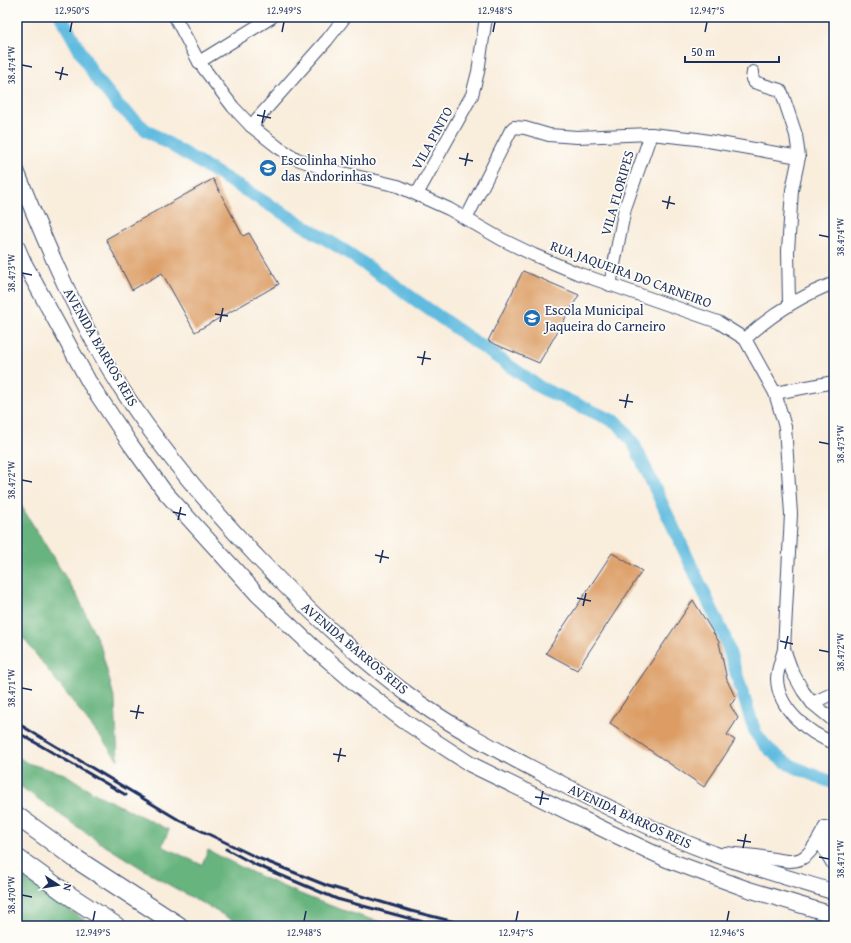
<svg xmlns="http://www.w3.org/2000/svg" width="851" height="943" font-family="'Gentium Book Plus',serif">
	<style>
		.forest { fill: #67b47e; stroke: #41726e }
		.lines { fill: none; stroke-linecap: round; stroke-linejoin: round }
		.canal { stroke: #61bbdf; stroke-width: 13 }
		.building { fill: #dc9c63 }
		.minor-casing { stroke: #3c4c71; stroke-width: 14 }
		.major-casing { stroke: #3c4c71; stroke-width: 17 }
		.highway-casing { stroke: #3c4c71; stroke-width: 20 }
		.minor { stroke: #fff; stroke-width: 12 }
		.major { stroke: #fff; stroke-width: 15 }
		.highway { stroke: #fff; stroke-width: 18 }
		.rail { stroke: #1b2f5e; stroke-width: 3 }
		.ticks { fill: none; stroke: #1b2f5e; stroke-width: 1.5 }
		.labels { text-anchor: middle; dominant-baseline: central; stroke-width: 3.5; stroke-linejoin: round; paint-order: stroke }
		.street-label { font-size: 14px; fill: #1b2f5e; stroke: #fdfcf7 }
		.poi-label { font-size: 14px; fill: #1b2f5e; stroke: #fdfcf7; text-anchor: start }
		.neatline { fill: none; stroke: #1b2f5e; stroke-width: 1.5 }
		.ticks-label { font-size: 10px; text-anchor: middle; fill: #1b2f5e }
	</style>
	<rect width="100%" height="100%" fill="#fdfcf7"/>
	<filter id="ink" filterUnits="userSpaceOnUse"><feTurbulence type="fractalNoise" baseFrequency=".025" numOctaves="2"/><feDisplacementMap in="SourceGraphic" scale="8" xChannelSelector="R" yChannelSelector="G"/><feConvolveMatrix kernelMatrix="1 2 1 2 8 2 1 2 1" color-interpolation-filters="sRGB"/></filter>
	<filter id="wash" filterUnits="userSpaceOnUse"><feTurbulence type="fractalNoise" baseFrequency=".012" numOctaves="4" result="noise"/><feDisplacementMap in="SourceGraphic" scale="16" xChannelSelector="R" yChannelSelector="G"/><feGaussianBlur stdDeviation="0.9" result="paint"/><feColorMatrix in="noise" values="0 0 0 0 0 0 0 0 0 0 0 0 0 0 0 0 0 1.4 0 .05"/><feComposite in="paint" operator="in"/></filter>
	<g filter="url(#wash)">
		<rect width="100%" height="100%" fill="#f9eddc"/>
		<!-- forest -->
		<g class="forest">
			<path d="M17,499l62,100 22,49 14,53 3,59 -101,-130z"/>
			<path d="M17,756l10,7 38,11 31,20 73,36 -7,16 40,19 6,-15c60,32 122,59 187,76h-152l-79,-44 -65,-40 -82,-58z"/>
			<path d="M17,873l76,53h-70l-6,-6z"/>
		</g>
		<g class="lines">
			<!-- canal -->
			<path class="canal" d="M61,17l34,60 23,28 28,25 201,122 194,136 77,35 16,21 90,191 31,97c20,31 46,38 79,51"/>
		</g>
		<g id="blocks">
			<!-- building -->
			<g class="building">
				<path d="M213,179l30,57 6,-3 30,51 -84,48 -33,-59 -30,17 -26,-51z"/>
				<path d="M523,271l56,24 -40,68 -51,-22z"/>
				<path d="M612,553l30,18 -65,99 -31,-17z"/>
				<path d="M693,600l26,42 8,38 9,19 -6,6 8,13 -11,17 8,5 -31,47 -94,-64z"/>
			</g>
		</g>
	</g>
	<g filter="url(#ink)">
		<use href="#blocks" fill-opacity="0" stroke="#3c4c71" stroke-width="1"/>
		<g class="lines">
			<defs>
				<g id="minor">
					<path d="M175,17l24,45 34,45 18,19 28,22 18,11 29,10 72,17 51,23 52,30 33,16 43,18 141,49 27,17 30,54 10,34 6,87 -7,135 8,22 11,20 9,12 22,18"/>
					<path d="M199,62l73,-45"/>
					<path d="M753,72l-1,7 2,3 26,8 2,3 14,42 3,22 -7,33 -4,61 1,53"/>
					<path d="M251,126l76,-86 18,-23"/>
					<path d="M417,194l55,-99 6,-23 8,-55"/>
					<path d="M466,219l45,-89 3,-3 11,1 24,7 28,2 74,-3 46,5 102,18"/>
					<path d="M610,285l15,-77 26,-74"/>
					<path d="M745,339c26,-24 55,-43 89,-56"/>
					<path d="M775,393l59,-11"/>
					<path d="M784,649c-2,9 -7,21 -7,30 1,30 31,54 57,64"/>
					<path d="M812,703l22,-10"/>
					<path d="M824,832v17l10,17"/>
					<path d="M725,853c10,1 21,2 31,3 42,7 48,13 69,-29"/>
				</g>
				<g id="major">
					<path d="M17,172c31,77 64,156 110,225 39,59 85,112 133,163 50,52 102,102 161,144 37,26 78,47 118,68 55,29 112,58 170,80 41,15 83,27 125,40"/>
					<path d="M17,247l6,14 66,121 42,63 33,46 93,103 57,54 43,37 47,36 66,43 139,68 59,28 79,29 87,26"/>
				</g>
				<g id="highway">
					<path d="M17,816l59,43 103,67"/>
					<path d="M17,858l47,34 52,34"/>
				</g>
			</defs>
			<!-- minor casing -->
			<use href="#minor" class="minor-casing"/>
			<!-- major casing -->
			<use href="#major" class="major-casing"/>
			<!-- highway casing -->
			<use href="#highway" class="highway-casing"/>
			<!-- minor -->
			<use href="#minor" class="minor"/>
			<!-- major -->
			<use href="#major" class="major"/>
			<!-- highway -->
			<use href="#highway" class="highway"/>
			<!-- rail -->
			<g class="rail">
				<path d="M17,723l162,97 79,38 70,28 83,25 60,15"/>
				<path d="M17,732l109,63"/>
				<path d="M226,849l28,15 83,35 101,27"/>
			</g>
		</g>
	</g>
	<!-- ticks -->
	<path class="ticks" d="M70,32l2,-10M282,32l2,-10M493,32l2,-10M705,32l2,-10M22,65l10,2M55,72l13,3M60,80l3,-13M257,115l14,3M262,123l3,-13M459,158l14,3M465,166l3,-13M662,201l13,3M667,209l3,-13M819,235l10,2M22,273l10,2M215,314l13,2M220,322l3,-14M417,357l14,2M422,365l3,-14M619,400l14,2M625,408l3,-14M819,442l10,2M22,480l10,2M173,512l13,3M178,520l3,-13M375,555l14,3M380,563l3,-13M577,598l14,3M583,606l3,-13M780,641l13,3M785,649l3,-13M819,650l10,2M22,688l10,2M130,711l14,2M136,719l3,-14M333,754l13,2M338,762l3,-14M535,797l14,2M540,805l3,-14M737,840l14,2M743,848l3,-14M819,857l10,2M22,895l10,2M93,921l2,-10M304,921l2,-10M516,921l2,-10M727,921l2,-10"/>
	<!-- icons -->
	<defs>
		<symbol id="school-disc" viewBox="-11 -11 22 22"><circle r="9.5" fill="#1f6fb2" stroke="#fdfcf7"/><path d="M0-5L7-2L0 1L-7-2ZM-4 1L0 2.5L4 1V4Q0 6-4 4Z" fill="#fff"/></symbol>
	</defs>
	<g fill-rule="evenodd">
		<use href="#school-disc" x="258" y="158" width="20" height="20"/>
		<use href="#school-disc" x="522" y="308" width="20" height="20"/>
	</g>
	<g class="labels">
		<!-- street labels -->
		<g class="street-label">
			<text transform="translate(432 138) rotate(-61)">VILA PINTO</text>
			<text transform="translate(617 193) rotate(-74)">VILA FLORIPES</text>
			<text transform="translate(631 274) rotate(20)">RUA JAQUEIRA DO CARNEIRO</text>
			<text transform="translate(101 347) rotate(60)">AVENIDA BARROS REIS</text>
			<text transform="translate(355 648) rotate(40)">AVENIDA BARROS REIS</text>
			<text transform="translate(630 816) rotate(25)">AVENIDA BARROS REIS</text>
		</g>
		<!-- poi labels -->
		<g class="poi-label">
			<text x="281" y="160">Escolinha Ninho<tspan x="281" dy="16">das Andorinhas</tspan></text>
			<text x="545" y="310">Escola Municipal<tspan x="545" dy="16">Jaqueira do Carneiro</tspan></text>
		</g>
	</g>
	<!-- margin -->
	<rect width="851" height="943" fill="none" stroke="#fdfcf7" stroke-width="44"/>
	<!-- north arrow -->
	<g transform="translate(58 885) rotate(102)" stroke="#fdfcf7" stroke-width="3" paint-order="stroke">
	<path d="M0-3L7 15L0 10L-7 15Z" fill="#1b2f5e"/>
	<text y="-6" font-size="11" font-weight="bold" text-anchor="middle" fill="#1b2f5e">N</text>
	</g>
	<!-- scale -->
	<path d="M685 56v6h94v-6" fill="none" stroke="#1b2f5e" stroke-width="2"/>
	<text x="691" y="56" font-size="12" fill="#1b2f5e" stroke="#fdfcf7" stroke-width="3" paint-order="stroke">50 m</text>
	<rect x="22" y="22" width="807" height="899" class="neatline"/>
	<g class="ticks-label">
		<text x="72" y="14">12.950°S</text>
		<text x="284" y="14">12.949°S</text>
		<text x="495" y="14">12.948°S</text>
		<text x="707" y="14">12.947°S</text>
		<text transform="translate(11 65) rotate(-90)" y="4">38.474°W</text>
		<text transform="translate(840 237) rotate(-90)" y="4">38.474°W</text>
		<text transform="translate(11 273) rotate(-90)" y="4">38.473°W</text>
		<text transform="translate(840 444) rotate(-90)" y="4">38.473°W</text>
		<text transform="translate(11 480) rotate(-90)" y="4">38.472°W</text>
		<text transform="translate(840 652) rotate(-90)" y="4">38.472°W</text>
		<text transform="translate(11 688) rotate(-90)" y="4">38.471°W</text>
		<text transform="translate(840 859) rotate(-90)" y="4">38.471°W</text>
		<text transform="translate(11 895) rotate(-90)" y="4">38.470°W</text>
		<text x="93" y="936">12.949°S</text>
		<text x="304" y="936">12.948°S</text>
		<text x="516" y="936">12.947°S</text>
		<text x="727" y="936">12.946°S</text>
	</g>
</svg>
